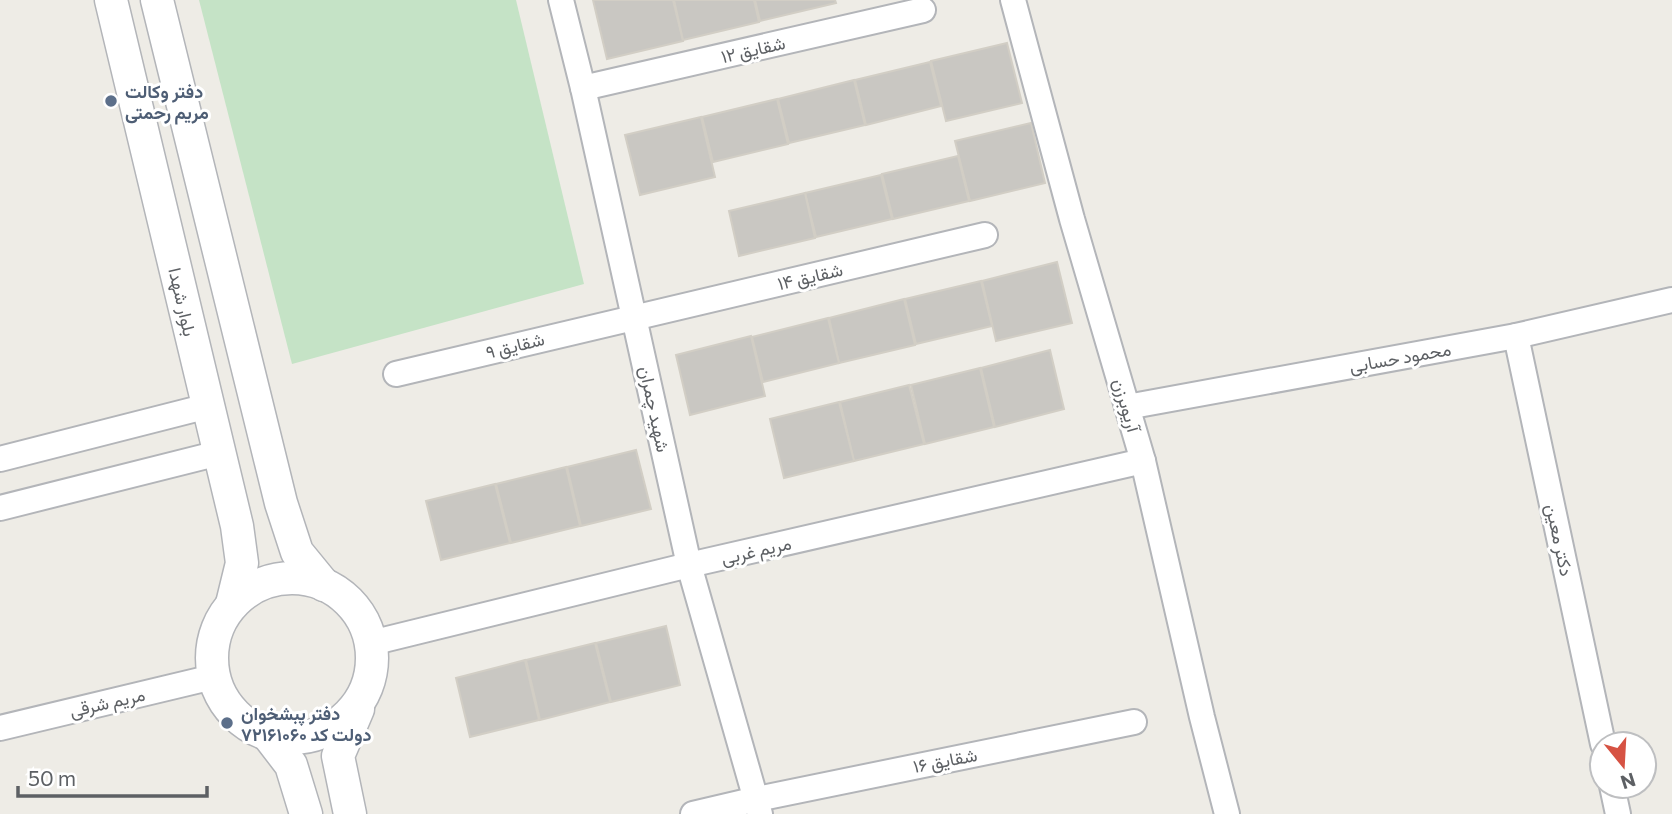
<svg xmlns="http://www.w3.org/2000/svg" width="1672" height="814" font-family="Commissioner,Vazirmatn,sans-serif">
	<style>
		.green { fill: #c5e3c6 }
		.building { fill: #c9c7c2; stroke: #d2cec5; stroke-width: 2 }
		.lines { fill: none; stroke-linecap: round; stroke-linejoin: round }
		.minor-casing { stroke: #b3b5b9; stroke-width: 28 }
		.tertiary-casing { stroke: #b3b5b9; stroke-width: 35 }
		.minor { stroke: #fff; stroke-width: 24 }
		.tertiary { stroke: #fff; stroke-width: 32 }
		.service-dot { fill: #5c6f8a; stroke: #fff; stroke-width: 2.5 }
		.labels { text-anchor: middle; dominant-baseline: central; stroke-width: 6; stroke-linejoin: round; paint-order: stroke }
		.street-label { font-size: 18px; fill: #5d6064; stroke: #fff }
		.service-label { font-size: 18px; font-weight: bold; fill: #4e5e75; stroke: #fff; text-anchor: start }
	</style>
	<rect width="100%" height="100%" fill="#eeece6"/>
	<!-- green -->
	<path class="green" d="M199,0h317l68,284 -292,80z"/>
	<!-- building -->
	<g class="building">
		<path d="M593,0h80l10,41 -76,18z"/>
		<path d="M674,0h80l5,22 -76,18z"/>
		<path d="M755,0h80l1,3 -76,18z"/>
		<path d="M1007,43l15,60 -76,18 -15,-60z"/>
		<path d="M930,62l11,44 -75,19 -11,-45z"/>
		<path d="M854,80l11,45 -76,18 -11,-44z"/>
		<path d="M777,99l11,45 -75,18 -11,-45z"/>
		<path d="M701,117l14,60 -75,18 -15,-60z"/>
		<path d="M1031,123l14,60 -75,18 -15,-60z"/>
		<path d="M958,156l11,45 -76,18 -11,-45z"/>
		<path d="M881,175l11,44 -76,18 -11,-44z"/>
		<path d="M805,193l10,45 -76,18 -10,-45z"/>
		<path d="M1057,262l15,61 -76,18 -14,-60z"/>
		<path d="M981,281l11,45 -76,18 -11,-45z"/>
		<path d="M904,299l11,46 -76,18 -10,-45z"/>
		<path d="M828,318l11,45 -76,19 -11,-45z"/>
		<path d="M751,336l14,60 -75,19 -14,-60z"/>
		<path d="M1050,350l14,59 -69,18 -14,-59z"/>
		<path d="M980,368l14,59 -69,17 -14,-59z"/>
		<path d="M909,385l15,59 -70,17 -14,-59z"/>
		<path d="M839,402l15,59 -70,17 -14,-59z"/>
		<path d="M636,450l15,59 -70,17 -14,-59z"/>
		<path d="M566,467l14,59 -69,17 -15,-59z"/>
		<path d="M495,484l15,59 -69,17 -15,-59z"/>
		<path d="M666,626l14,59 -69,17 -15,-59z"/>
		<path d="M595,643l15,59 -70,18 -14,-60z"/>
		<path d="M525,660l14,60 -69,17 -14,-59z"/>
	</g>
	<g class="lines">
		<defs>
			<g id="minor">
				<path d="M561,0l22,88 106,477 71,249"/>
				<path d="M1013,0l59,219 71,242 59,256 25,97"/>
				<path d="M583,88l340,-78"/>
				<path d="M1516,336l87,408"/>
				<path d="M396,374l589,-139"/>
				<path d="M1127,407l389,-71 156,-36"/>
				<path d="M0,459l208,-53"/>
				<path d="M0,508l219,-55"/>
				<path d="M371,643l318,-78 454,-104"/>
				<path d="M0,728l213,-51"/>
				<path d="M1612,786l6,28"/>
				<path d="M693,814l64,-15 377,-77"/>
			</g>
			<g id="tertiary">
				<path d="M111,0l126,526 5,37 -10,41"/>
				<path d="M157,0l124,503 16,49 27,33"/>
				<circle cx="292" cy="658" r="80"/>
				<path d="M268,735l23,30 15,49"/>
				<path d="M350,814l-12,-58 20,-47"/>
			</g>
		</defs>
		<!-- minor casing -->
		<use href="#minor" class="minor-casing"/>
		<!-- tertiary casing -->
		<use href="#tertiary" class="tertiary-casing"/>
		<!-- minor -->
		<use href="#minor" class="minor"/>
		<!-- tertiary -->
		<use href="#tertiary" class="tertiary"/>
	</g>
	<!-- markers -->
	<g class="service-dot">
		<circle cx="111" cy="101" r="7"/>
		<circle cx="227" cy="723" r="7"/>
	</g>
	<g class="labels">
		<!-- street labels -->
		<g class="street-label">
			<text transform="translate(753 49) rotate(-13)">شقایق ۱۲</text>
			<text transform="translate(810 276) rotate(-13)">شقایق ۱۴</text>
			<text transform="translate(183 302) rotate(77)">بلوار شهدا</text>
			<text transform="translate(515 345) rotate(-14)">شقایق ۹</text>
			<text transform="translate(1400 357) rotate(-10)">محمود حسابی</text>
			<text transform="translate(1127 405) rotate(74)">آریوبرزن</text>
			<text transform="translate(655 409) rotate(78)">شهید چمران</text>
			<text transform="translate(1560 540) rotate(78)">دکتر معین</text>
			<text transform="translate(756 550) rotate(-13)">مریم غربی</text>
			<text transform="translate(107 702) rotate(-13)">مریم شرقی</text>
			<text transform="translate(945 760) rotate(-11)">شقایق ۱۶</text>
		</g>
		<!-- service labels -->
		<g class="service-label">
			<text x="125" y="91">دفتر وکالت<tspan x="125" dy="21">مریم رحمتی</tspan></text>
			<text x="241" y="713">دفتر پبشخوان<tspan x="241" dy="21">دولت کد ۷۲۱۶۱۰۶۰</tspan></text>
		</g>
	</g>
	<!-- north arrow -->
	<g transform="translate(1623 765) rotate(162)"><circle r="33" fill="#ffffff" stroke="#bebfc1" stroke-width="2"/>
	<path d="M0-5L12 26L0 18L-12 26Z" fill="#d65243"/>
	<text y="-10" font-size="19" font-weight="bold" text-anchor="middle" fill="#5d6064">N</text>
	</g>
	<!-- scale -->
	<path d="M18 786v10h189v-10" fill="none" stroke="#5d6064" stroke-width="3.5"/>
	<text x="28" y="786" font-size="21" fill="#5d6064" stroke="#ffffff" stroke-width="5" paint-order="stroke">50 m</text>
</svg>
